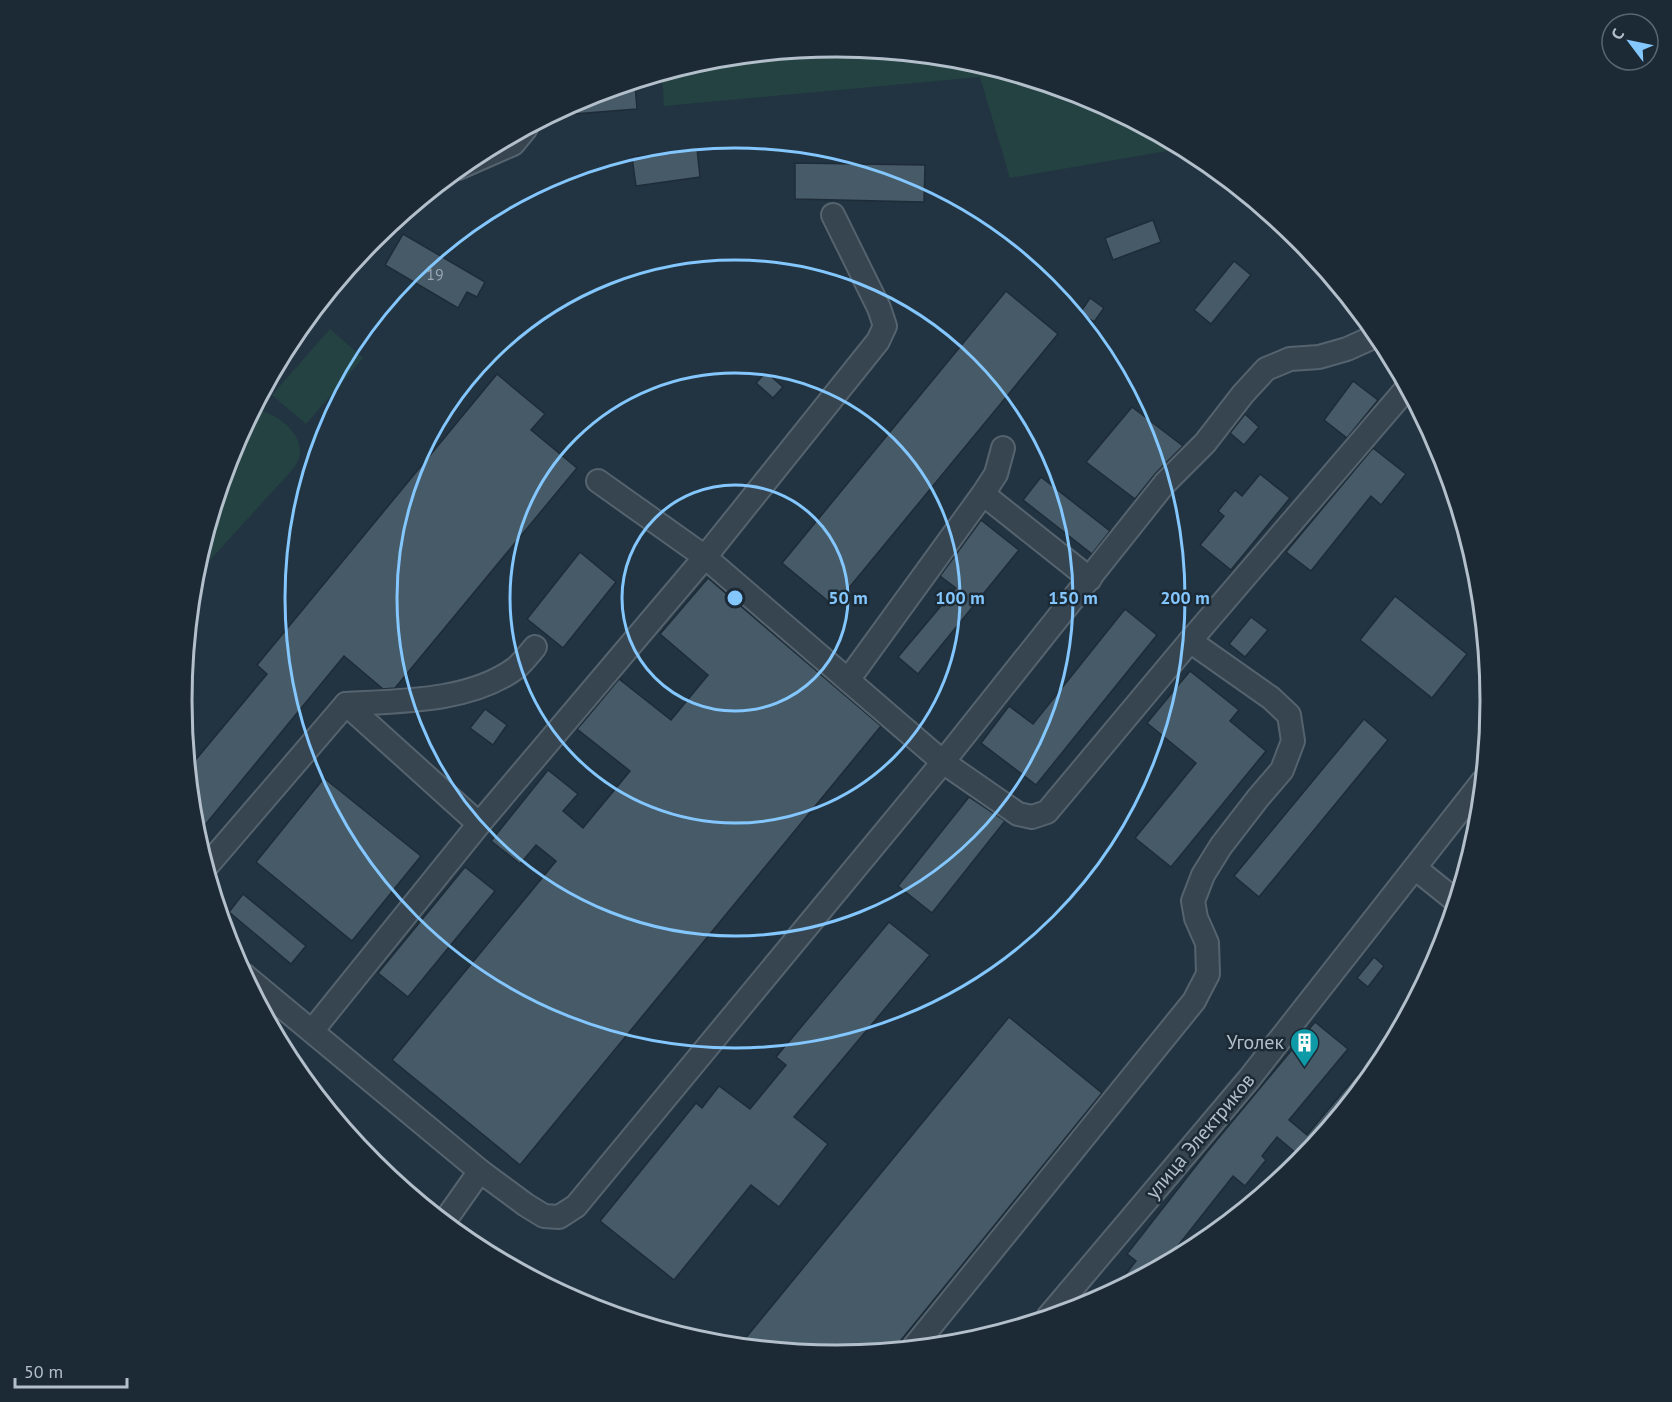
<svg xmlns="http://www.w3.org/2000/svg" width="1672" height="1402" font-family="'PT Sans',sans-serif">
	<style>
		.green { fill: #244241 }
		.building { fill: #465a67; stroke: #1e2c38; stroke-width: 1.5 }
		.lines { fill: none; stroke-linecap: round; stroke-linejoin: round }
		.minor-casing { stroke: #55636e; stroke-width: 26 }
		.minor { stroke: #374551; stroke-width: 22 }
		.ring { fill: none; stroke: #84c6ff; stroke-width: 3 }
		.labels { text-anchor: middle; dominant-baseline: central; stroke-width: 5; stroke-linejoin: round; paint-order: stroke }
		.number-label { font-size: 16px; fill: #98a6b2 }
		.poi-label { font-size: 20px; fill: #b3c0cb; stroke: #1c2a36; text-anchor: end }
		.street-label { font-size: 20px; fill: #b3c0cb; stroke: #1c2a36 }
		.rim { fill: none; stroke: #b3c0cb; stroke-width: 3 }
		.centre { fill: #84c6ff; stroke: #1c2a36; stroke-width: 3 }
		.ring-label { font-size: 18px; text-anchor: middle; font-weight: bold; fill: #84c6ff; stroke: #1c2a36; stroke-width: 5; stroke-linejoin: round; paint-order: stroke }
	</style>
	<rect width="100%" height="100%" fill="#223441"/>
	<!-- green -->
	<g class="green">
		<path d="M836,47l128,12 123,37 97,52 -174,30 -30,-101 -316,29 -2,-33 47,-14z"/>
		<path d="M330,329l33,29 -57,66 -34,-29z"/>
		<path d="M253,410c19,0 47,20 47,41 0,7 -3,12 -7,18l-82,90 -14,4 34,-113z"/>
	</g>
	<!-- building -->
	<g class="building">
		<path d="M635,84l2,25 -89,7 38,-20 35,-11z"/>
		<path d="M697,149l3,28 -64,9 -4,-29z"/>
		<path d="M795,163l130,2 -1,37 -129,-3z"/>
		<path d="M1153,220l8,22 -48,18 -8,-22z"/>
		<path d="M403,234l82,48 -8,15 -10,-5 -9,16 -73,-43z"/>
		<path d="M1234,261l17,14 -40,49 -17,-14z"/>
		<path d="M1006,291l52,43 -224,272 -52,-43z"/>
		<path d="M1090,298l14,10 -10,14 -14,-9z"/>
		<path d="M766,372l17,15 -10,11 -17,-15z"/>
		<path d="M497,374l48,40 -14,16 46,38 -182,220 -12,1 -39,-33 -148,180 -8,-67 79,-95 -10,-9z"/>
		<path d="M1353,381l25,19 -31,38 -23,-18z"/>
		<path d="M1132,407l51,39 -28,28 -20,25 -49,-37z"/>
		<path d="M1245,414l14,13 -15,18 -14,-12z"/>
		<path d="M1373,448l33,26 -25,31 -10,-9 -60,75 -25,-19z"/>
		<path d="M1260,474l30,24 -59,72 -31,-25 24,-29 -6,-5 17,-21 7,6z"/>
		<path d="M1041,477l69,54 -18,23 -69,-54z"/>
		<path d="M981,520l38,30 -101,124 -20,-17 58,-69 -16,-12z"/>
		<path d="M580,552l36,30 -53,66 -36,-29z"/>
		<path d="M708,578l173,148 -361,439 -128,-105 164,-199 -20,-16 -16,19 -29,-23 57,-71 30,24 -15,17 20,17 47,-57 -53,-42 7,-8 35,-42 52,41 37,-45 -48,-41z"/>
		<path d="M1395,596l72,58 -35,44 -72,-58z"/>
		<path d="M1125,609l32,26 -121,150 -55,-42 28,-37 24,18z"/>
		<path d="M1251,617l17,13 -23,27 -16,-13z"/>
		<path d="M1190,671l49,39 -9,11 36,30 -95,116 -36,-29 61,-75 -49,-40z"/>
		<path d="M485,709l22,16 -14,20 -23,-17z"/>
		<path d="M1364,719l24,21 -129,157 -25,-21z"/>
		<path d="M324,778l97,78 -69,85 -96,-79z"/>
		<path d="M969,797l36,24 -73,92 -34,-27z"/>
		<path d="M465,867l30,24 -87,106 -30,-24z"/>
		<path d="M243,894l63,52 -15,18 -62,-52z"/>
		<path d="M889,922l41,33 -136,162 34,27 -49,63 -28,-22 -77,95 -74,-59 96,-118 6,5 17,-22 31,23 36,-44 -10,-8z"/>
		<path d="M1374,957l10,9 -16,21 -11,-9z"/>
		<path d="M1009,1017l93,76 -209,257 -57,5 -97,-9z"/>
		<path d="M1315,1022l33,27 -59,71 18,15 51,-61 9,7 -64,78 -26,-22 -15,19 4,4 -21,26 -12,-10 -71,90 -50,26 24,-31 -9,-7 79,-101z"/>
	</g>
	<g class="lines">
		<defs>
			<g id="minor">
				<path d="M458,168l55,-24 13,-16"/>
				<path d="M598,481l107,76 238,205 75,52 14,3 15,-5 143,-171 217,-253"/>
				<path d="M983,494l107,85"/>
				<path d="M848,680l135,-186 13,-20 7,-26"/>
				<path d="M346,704l133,120"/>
				<path d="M206,867l140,-163c54,-3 124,-2 170,-36 7,-6 13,-14 19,-21"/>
				<path d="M1415,868l41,33"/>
				<path d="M244,975l236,196 46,34 18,11 15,1 17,-11 367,-444 222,-279 40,-40 38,-49 23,-25 24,-10 29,-2 28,-8 31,-14"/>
				<path d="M312,1031l167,-207 226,-267 173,-216 7,-15 -6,-18 -46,-93"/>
				<path d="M444,1222l36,-51"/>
				<path d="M1048,1317l201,-238 233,-297"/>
				<path d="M913,1348l281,-347 14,-27 -1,-31 -11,-25 -3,-17 10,-26 18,-29 37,-48 24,-28 11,-29 -4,-26 -18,-17 -81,-57"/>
			</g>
		</defs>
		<!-- minor casing -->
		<use href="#minor" class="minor-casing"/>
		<!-- minor -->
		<use href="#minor" class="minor"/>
	</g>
	<!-- distance rings -->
	<g class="ring">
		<circle cx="735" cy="598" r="113"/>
		<circle cx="735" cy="598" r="225"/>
		<circle cx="735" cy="598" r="338"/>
		<circle cx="735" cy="598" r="450"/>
	</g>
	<!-- icons -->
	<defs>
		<symbol id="building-pin" viewBox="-11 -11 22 30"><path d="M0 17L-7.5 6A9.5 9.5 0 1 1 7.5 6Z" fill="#0f9aa8" stroke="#1c2a36"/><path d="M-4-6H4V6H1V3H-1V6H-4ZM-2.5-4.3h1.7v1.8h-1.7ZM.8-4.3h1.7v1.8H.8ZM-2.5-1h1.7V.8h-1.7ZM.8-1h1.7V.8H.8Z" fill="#fff"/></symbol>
	</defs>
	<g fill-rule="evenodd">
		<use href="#building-pin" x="1288" y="1026" width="33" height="45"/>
	</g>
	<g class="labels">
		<!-- number labels -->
		<g class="number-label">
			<text x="435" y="274">19</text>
		</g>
		<!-- poi labels -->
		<g class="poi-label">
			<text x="1284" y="1042">Уголек</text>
		</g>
		<!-- street labels -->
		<g class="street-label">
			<text transform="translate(1200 1136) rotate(-50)">улица Электриков</text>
		</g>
	</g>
	<!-- crop -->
	<path d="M0 0H1672V1402H0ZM192 701a644 644 0 1 1 1288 0a644 644 0 1 1-1288 0Z" fill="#1c2a36" fill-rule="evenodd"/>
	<path class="rim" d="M192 701a644 644 0 1 1 1288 0a644 644 0 1 1-1288 0Z"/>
	<circle cx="735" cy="598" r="9" class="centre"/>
	<g class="ring-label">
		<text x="848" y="604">50 m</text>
		<text x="960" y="604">100 m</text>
		<text x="1073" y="604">150 m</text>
		<text x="1185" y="604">200 m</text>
	</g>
	<!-- north arrow -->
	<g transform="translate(1630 42) rotate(302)"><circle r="28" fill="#1c2a36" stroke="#586672" stroke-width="1.5"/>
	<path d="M0-4.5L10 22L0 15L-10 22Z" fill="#84c6ff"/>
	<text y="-9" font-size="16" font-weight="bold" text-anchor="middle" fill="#b3c0cb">С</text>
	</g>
	<!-- scale -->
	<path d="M15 1378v9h112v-9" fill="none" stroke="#b3c0cb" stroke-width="3"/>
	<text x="24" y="1378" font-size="18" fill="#b3c0cb" stroke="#1c2a36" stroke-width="4.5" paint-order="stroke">50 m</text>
</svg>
